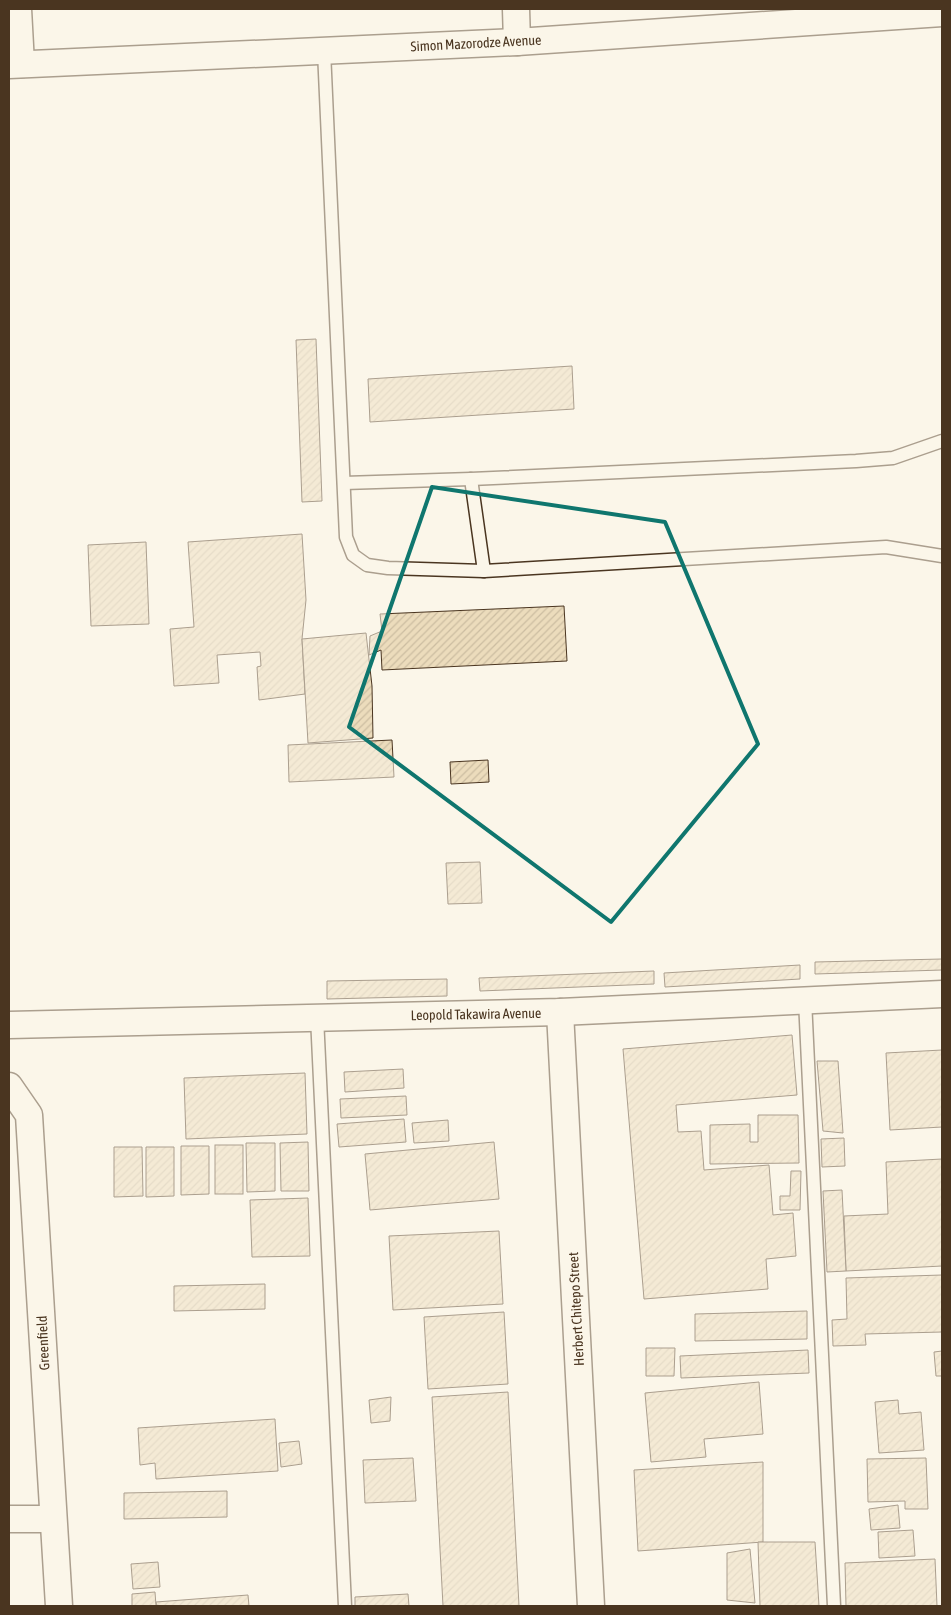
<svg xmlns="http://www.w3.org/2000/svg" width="951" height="1615" font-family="'Asap Condensed',sans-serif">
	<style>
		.building { fill: url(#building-hatch); stroke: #4a3520 }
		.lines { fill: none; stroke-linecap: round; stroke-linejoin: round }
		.service-casing { stroke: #4a3520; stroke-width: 15 }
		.minor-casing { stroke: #4a3520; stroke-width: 29 }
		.service { stroke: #fbf6e9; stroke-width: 12 }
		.minor { stroke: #fbf6e9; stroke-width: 26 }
		.marked { fill: none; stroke: #0f766e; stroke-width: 4; stroke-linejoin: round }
		.labels { text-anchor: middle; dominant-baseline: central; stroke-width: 4; stroke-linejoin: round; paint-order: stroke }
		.street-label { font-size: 14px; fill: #4a3520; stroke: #fbf6e9 }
	</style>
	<defs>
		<pattern id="building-hatch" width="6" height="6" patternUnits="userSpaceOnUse" patternTransform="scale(1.25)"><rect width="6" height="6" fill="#ecdcbc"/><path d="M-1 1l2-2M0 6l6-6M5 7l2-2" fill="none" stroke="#ccbda1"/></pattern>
	</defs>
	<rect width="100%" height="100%" fill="#fbf6e9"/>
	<!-- building -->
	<g class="building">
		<path d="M316,339l6,162 -20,1 -6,-162z"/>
		<path d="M572,366l2,43 -204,13 -2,-43z"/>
		<path d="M302,534l4,66 -4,39 3,55 -46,6 -2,-33 4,-1 -1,-14 -43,3 2,28 -45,3 -4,-57 24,-2 -6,-85z"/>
		<path d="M146,542l3,82 -58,2 -3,-81z"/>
		<path d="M564,606l3,55 -185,9 -1,-20 -12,5 1,-19 12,-5 -2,-17z"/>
		<path d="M366,633l6,53 1,52 -65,5 -6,-104z"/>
		<path d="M392,740l2,37 -105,5 -1,-37z"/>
		<path d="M488,760l1,22 -38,2 -1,-22z"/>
		<path d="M480,862l2,41 -34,1 -2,-41z"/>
		<path d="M942,959v11l-127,4v-12z"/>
		<path d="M800,965v14l-135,8 -1,-14z"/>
		<path d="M654,971v13l-174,7 -1,-13z"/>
		<path d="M447,979v17l-120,3v-18z"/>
		<path d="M792,1035l5,60 -121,10 2,27 23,-1 3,39 65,-5 4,50 20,-2 3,43 -30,3 2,30 -124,10 -21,-250z"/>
		<path d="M942,1050v77l-52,3 -4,-77z"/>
		<path d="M817,1061h21l5,72 -20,-2z"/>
		<path d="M403,1069l1,19 -59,4 -1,-20z"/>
		<path d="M305,1073l2,61 -121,5 -2,-61z"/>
		<path d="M406,1096l1,19 -66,3 -1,-19z"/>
		<path d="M758,1115h40l1,48 -89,1v-39l40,-1v18h8z"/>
		<path d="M404,1119l2,23 -67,5 -2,-23z"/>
		<path d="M448,1120l1,21 -35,2 -2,-20z"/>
		<path d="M844,1138l1,28 -23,1 -1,-28z"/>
		<path d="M308,1142l1,49h-28l-1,-48z"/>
		<path d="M494,1142l5,57 -129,11 -5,-56z"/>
		<path d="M246,1143h29v48l-28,1z"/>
		<rect x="215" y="1145" width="28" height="49"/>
		<path d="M181,1146h28v48l-28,1z"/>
		<path d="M114,1147h28l1,49 -29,1z"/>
		<path d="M146,1147h28v49l-28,1z"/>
		<path d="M942,1159v107l-96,5 -2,-55 44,-2 -2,-52z"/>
		<path d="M791,1171h10l-1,39h-20v-14h10z"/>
		<path d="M842,1190l4,81 -19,1 -4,-81z"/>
		<path d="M308,1198l2,58 -58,1 -2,-57z"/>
		<path d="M499,1231l4,73 -110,6 -4,-74z"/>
		<path d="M942,1275v57l-77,2 1,11 -33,1 -1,-26 15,-1 -1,-41z"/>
		<path d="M265,1284v25l-91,2v-25z"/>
		<path d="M807,1311v28l-112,2v-27z"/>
		<path d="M504,1312l4,72 -80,5 -4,-72z"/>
		<path d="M646,1348h29l-1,28h-28z"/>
		<path d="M808,1350l1,23 -128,5 -1,-22z"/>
		<path d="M942,1351v25h-6l-2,-24z"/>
		<path d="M759,1382l4,52 -59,5 2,18 -55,5 -6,-69z"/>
		<path d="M508,1392l11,214h-76l-11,-209z"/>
		<path d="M391,1397l-1,24 -19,2 -2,-23z"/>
		<path d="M898,1400l1,14 22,-2 3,38 -45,3 -4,-51z"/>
		<path d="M275,1419l3,52 -122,8 -1,-16 -15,2 -2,-37z"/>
		<path d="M299,1441l3,23 -21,3 -2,-24z"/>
		<path d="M413,1458l3,43 -51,2 -2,-43z"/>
		<path d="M926,1458l2,51h-23v-8l-37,1 -1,-43z"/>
		<path d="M763,1462v80l-125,9 -4,-81z"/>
		<path d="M227,1491v26l-103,2v-26z"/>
		<path d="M898,1505l2,23 -29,2 -2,-21z"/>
		<path d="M913,1530l2,26 -36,2 -1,-26z"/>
		<path d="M758,1542h57l4,64h-59z"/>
		<path d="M750,1549l5,54 -28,-3v-47z"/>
		<path d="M935,1559l2,47h-91l-1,-43z"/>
		<path d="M158,1562l2,25 -27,2 -2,-25z"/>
		<path d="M155,1592l1,14h-24v-12z"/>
		<path d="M408,1594l1,12h-54v-9z"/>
		<path d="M248,1595l1,11h-92l-1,-4z"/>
	</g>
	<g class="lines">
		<defs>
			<g id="service">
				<path d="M324,51l22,486 7,18 14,10 21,3 96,3 402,-24 56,9"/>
				<path d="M471,479l13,92"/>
				<path d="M344,483l127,-4 385,-18 37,-3 49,-17"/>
				<path d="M805,1000l29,606"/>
				<path d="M317,1017l28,589"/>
			</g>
			<g id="minor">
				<path d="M18,9l3,55"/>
				<path d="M516,9l1,33"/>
				<path d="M9,65l508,-23 425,-29"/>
				<path d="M560,1012l31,594"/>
				<path d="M9,1025l551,-13 382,-18"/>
				<path d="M9,1086l20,29 30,491"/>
				<path d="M9,1519h44"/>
			</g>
		</defs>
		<!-- service casing -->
		<use href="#service" class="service-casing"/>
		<!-- minor casing -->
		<use href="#minor" class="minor-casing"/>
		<!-- service -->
		<use href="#service" class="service"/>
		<!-- minor -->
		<use href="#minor" class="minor"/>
	</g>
	<!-- marked area -->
	<path d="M0 0H951V1615H0ZM432,487l233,35 93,222 -147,178 -262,-195z" fill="#fbf6e9" fill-opacity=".55" fill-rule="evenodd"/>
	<path class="marked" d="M432,487l233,35 93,222 -147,178 -262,-195z"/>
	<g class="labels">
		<!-- street labels -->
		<g class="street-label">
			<text transform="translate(476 43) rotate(-3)">Simon Mazorodze Avenue</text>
			<text transform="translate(476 1014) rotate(-1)">Leopold Takawira Avenue</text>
			<text transform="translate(576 1309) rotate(-93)">Herbert Chitepo Street</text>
			<text transform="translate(43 1343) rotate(-93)">Greenfield</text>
		</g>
	</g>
	<!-- border -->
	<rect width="951" height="1615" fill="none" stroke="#4a3520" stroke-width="20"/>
</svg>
